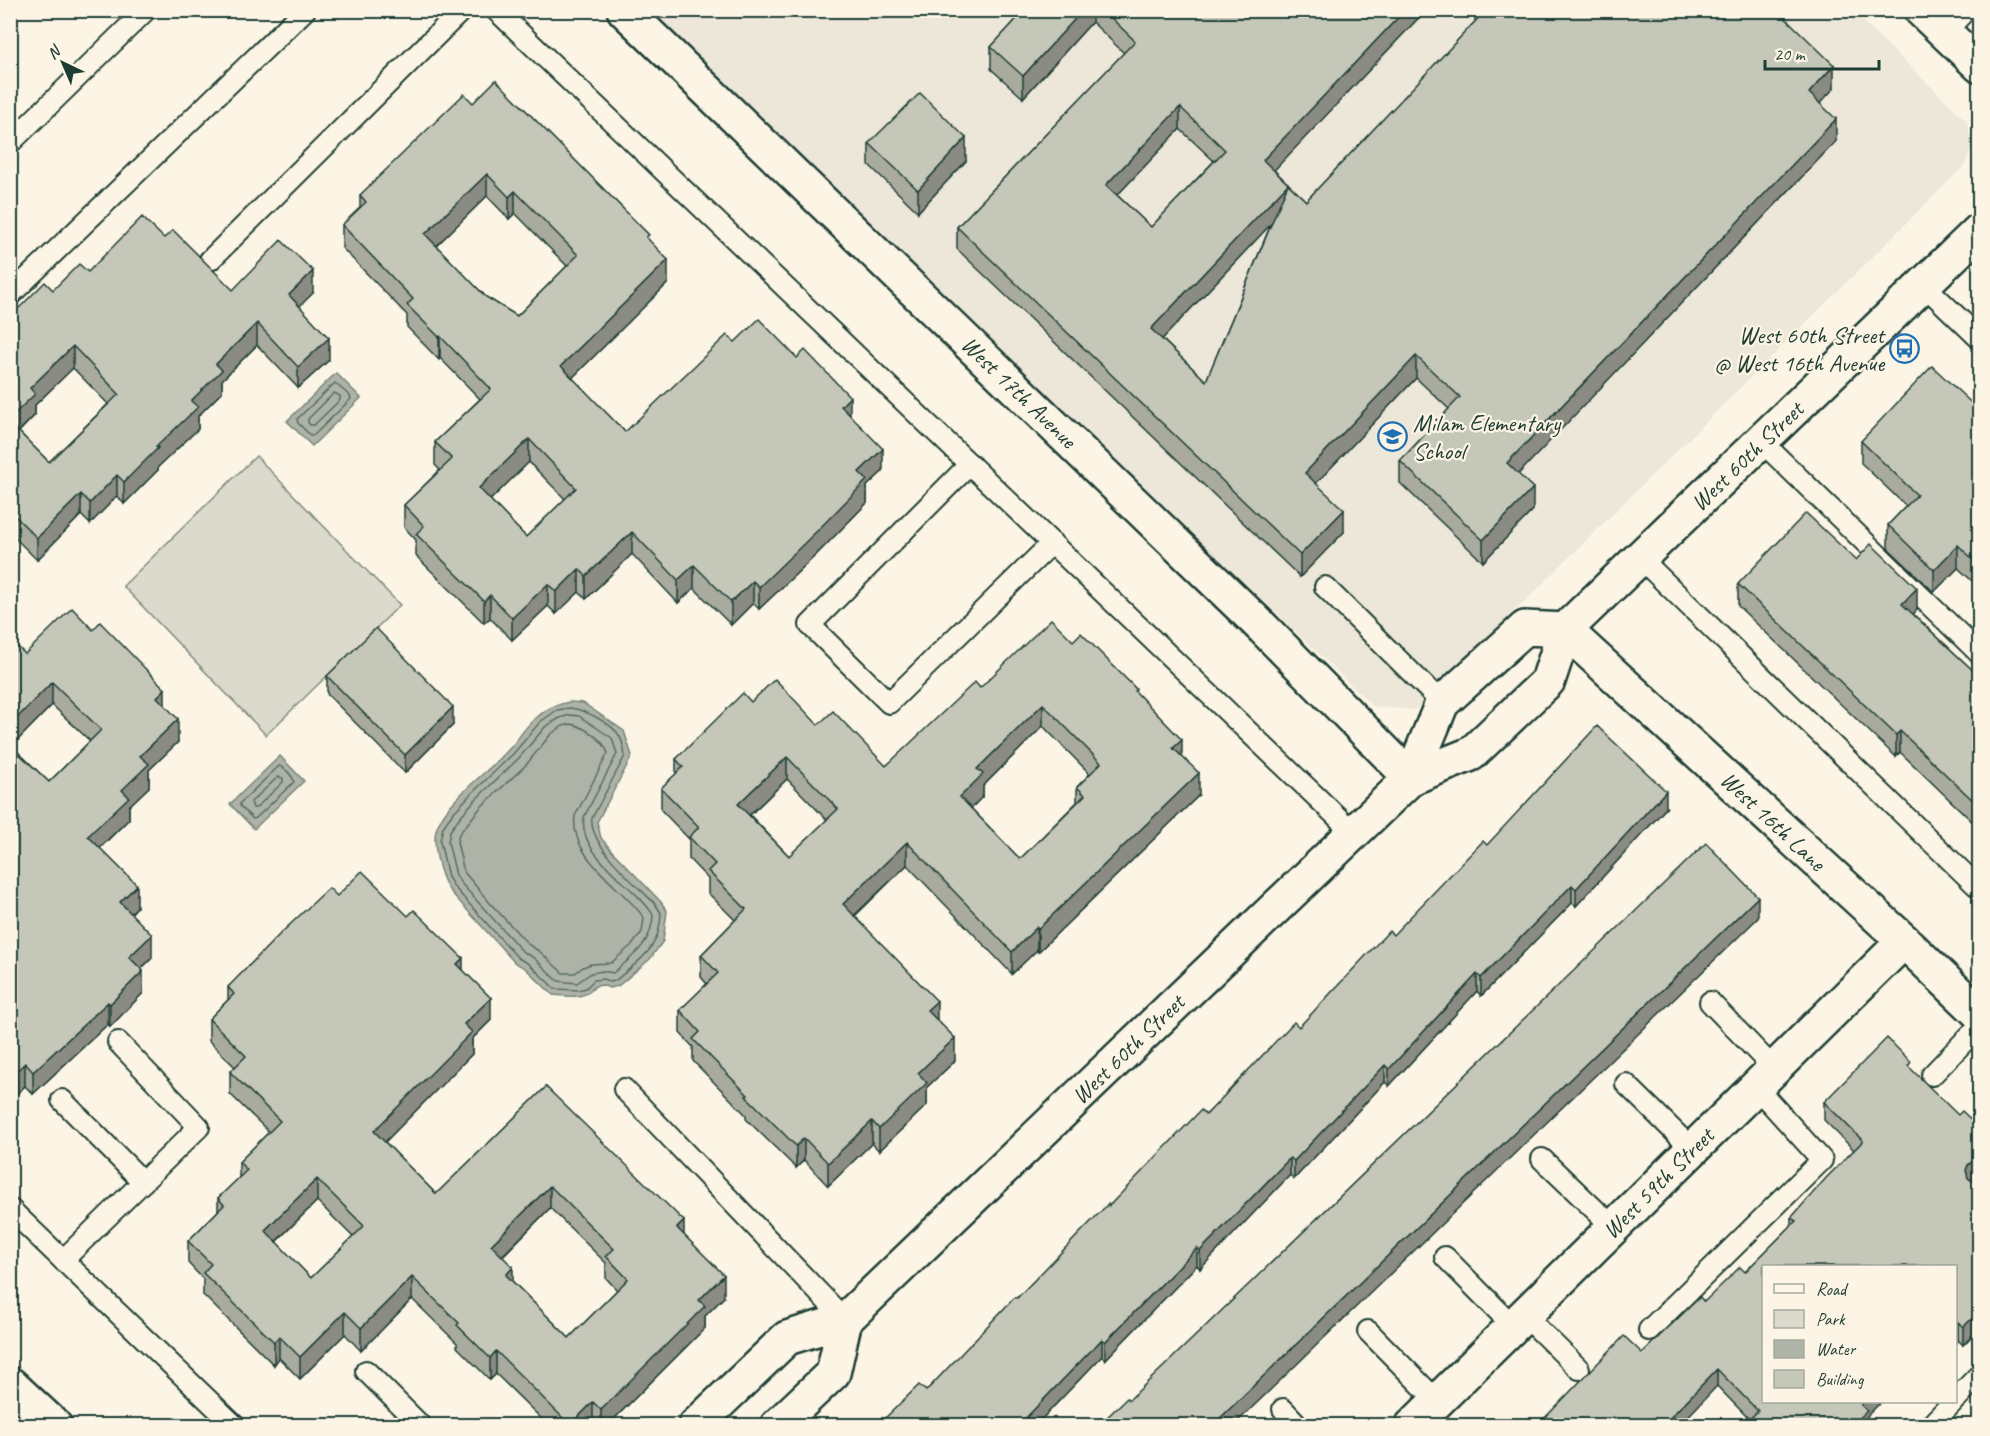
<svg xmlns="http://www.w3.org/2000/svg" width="1990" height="1436" font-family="Caveat,sans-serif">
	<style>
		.built { fill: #ece7d8 }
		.green { fill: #dcdacc; stroke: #7e8c80; stroke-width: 1.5 }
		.water { fill: #aeb3a7; stroke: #758479; stroke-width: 1.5 }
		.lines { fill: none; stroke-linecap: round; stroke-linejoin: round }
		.shore { stroke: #586c62; stroke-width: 1.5 }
		.service-casing { stroke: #1f3d34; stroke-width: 24 }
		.minor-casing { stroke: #1f3d34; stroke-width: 38 }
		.tertiary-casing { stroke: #1f3d34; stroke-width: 38 }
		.secondary-casing { stroke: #1f3d34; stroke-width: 38 }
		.service { stroke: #fcf5e5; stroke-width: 20 }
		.minor { stroke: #fcf5e5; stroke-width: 33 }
		.tertiary { stroke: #fcf5e5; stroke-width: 33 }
		.secondary { stroke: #fcf5e5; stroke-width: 33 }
		.wall { fill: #a9ab9f; stroke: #1f3d34; stroke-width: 1.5; fill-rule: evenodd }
		.shaded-wall { fill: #8a8b82; stroke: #1f3d34; stroke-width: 1.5 }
		.building { fill: #c5c7b9; stroke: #1f3d34; stroke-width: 1.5; fill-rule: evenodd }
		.labels { text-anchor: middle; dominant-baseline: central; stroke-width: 4.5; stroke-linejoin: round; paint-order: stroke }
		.poi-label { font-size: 24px; fill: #1f3d34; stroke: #fcf5e5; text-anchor: end }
		.street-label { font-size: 24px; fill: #1f3d34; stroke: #fcf5e5 }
	</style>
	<rect width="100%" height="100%" fill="#fcf5e5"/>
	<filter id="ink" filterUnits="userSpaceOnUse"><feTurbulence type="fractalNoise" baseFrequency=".0167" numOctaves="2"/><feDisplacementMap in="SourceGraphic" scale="12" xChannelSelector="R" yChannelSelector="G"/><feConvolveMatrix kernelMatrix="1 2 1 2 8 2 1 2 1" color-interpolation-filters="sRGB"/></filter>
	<g filter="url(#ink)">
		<!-- built -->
		<path class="built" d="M649,11h1203l114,109 7,26 -9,20 -549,544 -41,-3z"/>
		<!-- green -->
		<path class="green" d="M256,456l144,149 -134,130 -143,-149z"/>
		<!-- water -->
		<g class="water">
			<path d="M336,373l25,25 -49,48 -25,-25z"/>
			<path d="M570,702l13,1 41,28 8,25 -35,66 4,16 10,12 50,52 6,9 -4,30 -13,18 -32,27 -9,2 -6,-3 -8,1c-10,14 -26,10 -42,9l-28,-27 -10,-5 -66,-73c-9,-14 -19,-50 -11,-65 12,-28 52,-54 72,-77 9,-10 16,-23 27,-31 10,-9 20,-13 33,-15z"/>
			<path d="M280,756l24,25 -50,48 -24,-25z"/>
		</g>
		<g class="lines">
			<!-- shore -->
			<g class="shore">
				<path d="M335,383l15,13 1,3 -37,36 -3,1 -13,-13 -1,-4z"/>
				<path d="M334,393l6,3v4l-26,25h-4l-2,-3v-3z"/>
				<path d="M570,708c13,1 44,16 50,29 3,5 4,13 5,19l-33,62c-4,27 46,68 64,87l5,8c-1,36 -20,46 -46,68l-5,1 -7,-3 -9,1 -8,8 -8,2 -23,-1 -26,-25 -11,-6 -64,-71 -6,-10 -8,-36 3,-14 10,-14 17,-18 44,-42 26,-31 17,-12z"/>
				<path d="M570,715l9,1 33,22 5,16 -33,63c-7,39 53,69 69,98 -1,29 -20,41 -40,58l-10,-2 -12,2 -14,10 -19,-2 -24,-23 -11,-6 -63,-70 -4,-7 -8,-33 2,-11 9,-13 16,-18 44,-42 26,-31 15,-9z"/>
				<path d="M571,724c14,3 32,15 37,29l-33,63c-6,42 49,72 69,102l-2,14 -9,12 -22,19 -20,1 -8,3 -8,6h-12l-24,-22 -10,-6 -39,-42 -26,-31 -7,-30 2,-8 22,-27 45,-42 25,-31 12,-8z"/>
				<path d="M279,766c5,1 14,10 15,16l-38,36 -3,1 -13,-13v-3z"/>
				<path d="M278,777l5,1v4l-27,26h-3l-2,-6z"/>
			</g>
			<defs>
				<g id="service">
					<path d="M496,10l858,823"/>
					<path d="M1944,33l22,-23"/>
					<path d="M10,143l136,-133"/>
					<path d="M210,260l252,-250"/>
					<path d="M1924,285l56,54"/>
					<path d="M10,295l295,-285"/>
					<path d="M1762,442l218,212"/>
					<path d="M970,464l-160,161 79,78 163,-160"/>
					<path d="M1640,558l340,331"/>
					<path d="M1325,587l117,116"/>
					<path d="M1710,1002l64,67"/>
					<path d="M1932,1075l48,-50"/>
					<path d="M1626,1084l66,65"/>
					<path d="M624,1089l221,231"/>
					<path d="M62,1100l81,82"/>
					<path d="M1542,1159l71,68"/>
					<path d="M10,1209l225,217"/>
					<path d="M1445,1257l68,69"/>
					<path d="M63,1260l136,-133 -81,-85"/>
					<path d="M1524,1315l55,54"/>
					<path d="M1649,1330l173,-170 -66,-73"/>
					<path d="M1368,1331l69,70"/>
					<path d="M366,1371l55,55"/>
					<path d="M1956,1399l24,-25"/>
					<path d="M1283,1409l16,17"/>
					<path d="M1930,1426l23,-24"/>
				</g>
				<g id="minor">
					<path d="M624,10l639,618 148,150"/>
					<path d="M1565,630l339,311 76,73"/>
					<path d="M1412,1426l492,-485"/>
				</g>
				<g id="tertiary">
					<path d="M1411,778l31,-75 83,-75 40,2"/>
					<path d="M10,1384l45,42"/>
					<path d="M695,1426l92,-88 58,-18 566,-542 60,-24 77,-73 17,-51 415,-400"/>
					<path d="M777,1426l56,-53 12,-53"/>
				</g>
				<path id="secondary" d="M1921,10l59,56"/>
			</defs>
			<!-- service casing -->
			<use href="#service" class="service-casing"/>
			<!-- minor casing -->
			<use href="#minor" class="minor-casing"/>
			<!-- tertiary casing -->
			<use href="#tertiary" class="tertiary-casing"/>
			<!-- secondary casing -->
			<use href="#secondary" class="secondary-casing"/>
			<!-- service -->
			<use href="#service" class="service"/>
			<!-- minor -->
			<use href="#minor" class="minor"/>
			<!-- tertiary -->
			<use href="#tertiary" class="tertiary"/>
			<!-- secondary -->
			<use href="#secondary" class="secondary"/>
		</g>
		<!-- wall -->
		<g class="wall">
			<path d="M1025,10h401l-152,160 32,31 170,-180 -11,-11h312l57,78 -14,15 16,38 -318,333 15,36 -50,52 -83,-79v-22l49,-52 -33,-31 -100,105 28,49 -44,45 -343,-328v-22l167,-174 -32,-31 -69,76 -32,-29v-22zM1180,129l34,32 -63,66 -34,-32zM1271,224l-65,157 -44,-42z"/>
			<path d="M473,103l176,137 19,43 -96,95 53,54 110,-90 115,73 33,56 -16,15v17l-50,51 -58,55 -6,-6 -22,22 -37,-37 -16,15 -46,-49 -46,45 -7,-7 -23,22 -8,-8 -36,34 -22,-22 -6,5 -68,-67v-16l-12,-13v-22l36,-35 -5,-5v-23l45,-43 -40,-41 -1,2 -32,-33v-12l-65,-67v-23l18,-17v-13zM487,196l22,23 6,-6 52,53 -50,50 -31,-19 -50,-51zM529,462l36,37 -39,38 -36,-37z"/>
			<path d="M869,143l97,18 -48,51 -49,-47z"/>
			<path d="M164,238l69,52 80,3 -14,13 30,54 -31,28 -41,-43 -35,35v12l-24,24v13l-40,38v3l-34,34 -7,-8 -27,28 -9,-9 -44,45 -24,-24 -3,-219 43,-27 35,-18zM73,368l35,36 -59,58 -30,-30 16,-17v-10z"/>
			<path d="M1980,411v177l-22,-20 -24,24 -46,-44v-23l18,-19 -45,-43v-22z"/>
			<path d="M1856,560l61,50 -4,4 67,63v152l-80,-77 -4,5 -158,-151v-22z"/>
			<path d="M1073,641l63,52 46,63 17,39 -161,157 -1,-2 -25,24 -105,-109 -52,51 82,104 18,41 -28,26v18l-48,46 -7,-8 -44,43 -24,-26 -8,8 -50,-49v-4l-53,-54v-14l-13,-14v-23l27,-26 -6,-7v-22l34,-35 -27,-27v-14l-19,-20v-20l-28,-29v-22l15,-14v-15l75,-57 67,23 68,41 94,-78zM1043,726l47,48 -13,13v15l-57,57 -49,-51 12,-12v-10zM787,779l40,41 -38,36 -39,-41z"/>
			<path d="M10,650l15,4 140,51 13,37 -29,28v17l-20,19v13l-29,29 37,59 -6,7 21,44 -11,11 2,24 -33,34 -2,-3 -75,70 -8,-8 -15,14zM52,705l38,36 -41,41 -37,-36z"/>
			<path d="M327,676l126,49 -48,48 -78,-79z"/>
			<path d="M1666,808l-90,98 -4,-3 -91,93 -4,-5 -88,95 -4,-4 -91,97 -4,-4 -90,94 -3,-4 -92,95 -3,-4 -66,69h-158l48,-34 91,-93 92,-92 190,-179 188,-182z"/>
			<path d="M337,896l126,74 28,50 -19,19v15l-87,88 51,52 110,-107 138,148 40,62 -19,19v12l-97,97h-14l-1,-1 -1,1h-44l-52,-51 -6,6 -33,-33v-4l-45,-44 -51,52 -16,-17 -45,45 -21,-21 -5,7 -71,-70v-16l-15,-16v-22l30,-30v-13l21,-20v-16l30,-30 -39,-38v-22l5,-5 -26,-26v-22l19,-19v-13zM317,1201l36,36 -42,41 -35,-36zM550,1208l56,55v15l11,12 -48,48 -56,-56 -10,-26z"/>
			<path d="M1911,1070l62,108 -2,2 6,4 3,-1v145l-17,17 -5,-5 -2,2v-76l-89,150v9l-117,-5 -33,-34 -75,-33 62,-51 41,-30 46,-46v-8l63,-68 -30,-30v-18z"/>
		</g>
		<!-- shaded-wall -->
		<g class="shaded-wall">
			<path d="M1083,10h9v12l-69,76v-22z"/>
			<path d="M1405,10h21l-163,172v-22z"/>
			<path d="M1834,65v23l-25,27v-22z"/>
			<path d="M1180,107v22l-74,78v-22z"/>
			<path d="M1836,119v22l-329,345v-23z"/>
			<path d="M966,138v23l-48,51v-22z"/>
			<path d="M487,174v22l-62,61v-23z"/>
			<path d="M1288,184v22l-137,145v-22z"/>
			<path d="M515,191v22l-6,6v-22z"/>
			<path d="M668,260v23l-107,106v-23z"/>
			<path d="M313,271v22l-24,24v-22z"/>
			<path d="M257,323v22l-35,35v12l-24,24v13l-40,38v3l-34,34v-22l32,-35 35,-46 25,-37z"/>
			<path d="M440,336v22l-1,2v-23z"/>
			<path d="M329,338v22l-31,28v-21z"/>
			<path d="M73,346v22l-38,37v10l-25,25v-22l20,-30z"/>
			<path d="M1416,356v22l-111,117v-22z"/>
			<path d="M850,397v22l-9,-13z"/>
			<path d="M529,439v23l-50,49v-23z"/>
			<path d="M883,449v22l-16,15v17l-50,51 -58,55v-22l100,-115z"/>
			<path d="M117,475v21l-27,28v-21z"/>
			<path d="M1533,488v22l-50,52v-22z"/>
			<path d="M81,494v21l-44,45v-22z"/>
			<path d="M1344,510v22l-44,45v-22z"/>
			<path d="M13,514v22l-3,3v-22z"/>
			<path d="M632,532v22l-46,45v-23z"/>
			<path d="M1958,545v23l-24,24v-22z"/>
			<path d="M694,565v23l-16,15v-23z"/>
			<path d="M579,569v23l-23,22v-22z"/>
			<path d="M753,581v22l-22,22v-23z"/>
			<path d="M548,584v22l-36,34v-22z"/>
			<path d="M1917,588v22l-15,16v-22z"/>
			<path d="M490,595v23l-6,5v-22z"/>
			<path d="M52,682v23l-42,43v-23z"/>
			<path d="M165,689v23l-8,-15z"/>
			<path d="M1043,704v22l-60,60v10l-23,24v-23l17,-28z"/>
			<path d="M453,707v18l-48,48v-18z"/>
			<path d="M178,719v23l-29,28v17l-20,19v13l-41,40v-23l34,-46 18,-34z"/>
			<path d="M1900,731v21l-4,5v-22z"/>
			<path d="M1182,740v22l-9,-14z"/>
			<path d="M787,757v22l-49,47v-22z"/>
			<path d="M1199,773v22l-161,157v-23z"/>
			<path d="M1666,791v17l-90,98v-17z"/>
			<path d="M907,842v23l-64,61v-22z"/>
			<path d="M137,885v22l-17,17v-22z"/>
			<path d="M1572,885v18l-91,93v-18z"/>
			<path d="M1758,897v21l-524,507h-20v-1z"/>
			<path d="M1037,927v23l-25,24v-22z"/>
			<path d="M152,935v23l-23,22v-23z"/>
			<path d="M463,958v22l-6,-16z"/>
			<path d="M143,971v22l-33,34v-23z"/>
			<path d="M1477,974v17l-88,95v-17z"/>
			<path d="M491,998v22l-19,19v15l-98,99v-22l90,-107z"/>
			<path d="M937,1001v22l-10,-13z"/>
			<path d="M108,1002v22l-75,70v-22z"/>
			<path d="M955,1038v23l-28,26v18l-48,46v-22l39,-56z"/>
			<path d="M25,1063v23l-15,14v-23z"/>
			<path d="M1385,1065v17l-91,97v-18z"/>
			<path d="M872,1121v22l-44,43v-23z"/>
			<path d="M804,1138v22l-8,8v-22z"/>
			<path d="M1290,1158v17l-90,94v-18z"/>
			<path d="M1980,1159v18l-7,1 -5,4 -2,-12 2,-5 5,-4z"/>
			<path d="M317,1179v22l-52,51v-22z"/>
			<path d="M550,1186v22l-59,59v-22z"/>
			<path d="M684,1221v22l-7,-15z"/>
			<path d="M1197,1248v17l-92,95v-18z"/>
			<path d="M513,1267v22l-7,-14z"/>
			<path d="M724,1275v22l-19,19v12l-97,97h-7v-15l98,-110z"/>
			<path d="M412,1277v22l-51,52v-23z"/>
			<path d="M1980,1311v17l-17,17v-18z"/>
			<path d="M345,1312v22l-45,45v-22z"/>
			<path d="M1958,1322v18l-2,2v-17z"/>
			<path d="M279,1336v22l-5,7v-23z"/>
			<path d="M1102,1339v17l-66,69h-17z"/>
			<path d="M496,1351v23l-6,6v-22z"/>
			<path d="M1717,1369v17l-37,39h-17z"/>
			<path d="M1864,1401h18l-15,15v9h-15l9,-20z"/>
			<path d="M593,1402v22l-1,1h-22z"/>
		</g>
		<!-- building -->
		<g class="building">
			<path d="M1025,10h58l-60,66 -32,-29z"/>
			<path d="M1103,10h302l-142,150 43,41 180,-191h291l57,55 -25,28 27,26 -329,344 26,25 -50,52 -83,-79 60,-64 -44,-41 -111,117 39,37 -44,45 -343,-328 178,-186zM1180,107l45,43 -74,77 -45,-42zM1288,184l-82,197 -55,-52z"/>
			<path d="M496,80l153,155 -3,2 22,23 -107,106 64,66 102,-97 8,7 24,-23 38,39 8,-8 45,47 -9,9 42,43 -24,23 8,8 -50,51 -58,56 -6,-6 -22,21 -37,-37 -16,15 -46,-48 -46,44 -7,-7 -23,23 -8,-8 -36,34 -22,-23 -6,6 -68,-67 8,-8 -20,-21 48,-46 -17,-17 56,-53 -51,-53 -1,1 -32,-32 6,-6 -71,-74 24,-23 -6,-7 104,-101 9,9zM487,174l22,23 6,-6 63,64 -61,61 -31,-19 -61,-63zM529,439l47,49 -50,49 -47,-49z"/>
			<path d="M920,93l46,45 -48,52 -49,-47z"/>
			<path d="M142,217l22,21 9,-8 60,60 48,-50 32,31 -24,24 40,43 -31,29 -41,-44 -41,41 6,6 -31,31 7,6 -42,40 2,1 -34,34 -7,-7 -27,28 -9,-9 -44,44 -24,-24 -3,3v-94l39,39 70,-68 -46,-48 -43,42 5,6 -25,24v-101l35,-35 8,8 26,-26 9,8z"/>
			<path d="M1932,366l48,45v155l-22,-21 -24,25 -46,-45 29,-30 -56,-54z"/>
			<path d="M1806,513l50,47 15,-16 46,44 -15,16 78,73v130l-80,-76 -4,4 -158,-151z"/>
			<path d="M72,608l21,22 7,-8 65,67 -8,8 21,22 -38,37 9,8 -27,26 7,7 -41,39 49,49 -17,17 32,33 -23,22 14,14 -33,33 -2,-2 -75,70 -8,-9 -15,14v-332l39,37 52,-52 -49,-48 -42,43v-75l6,-5 9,9z"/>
			<path d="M1051,619l22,22 8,-8 55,56 -1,2 47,49 -9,8 26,25 -161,156 -1,-2 -25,25 -105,-110 -64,62 94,97 -10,9 28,28 -37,35 9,10 -48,46 -7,-8 -44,42 -24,-25 -8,8 -50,-50 2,-1 -55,-56 7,-7 -20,-22 38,-37 -17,-18 45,-46 -38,-38 7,-7 -26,-27 10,-10 -38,-39 22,-21 -7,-8 67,-66 8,9 24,-23 43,46 15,-14 53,55 89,-84 5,6zM1043,704l58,59 -24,24 8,8 -65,64 -60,-62 23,-23 -6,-5zM787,757l51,52 -49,47 -51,-52z"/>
			<path d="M376,628l77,79 -48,48 -78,-79z"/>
			<path d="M1597,726l69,65 -90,98 -4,-4 -91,93 -4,-4 -88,95 -4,-4 -91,96 -4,-3 -90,93 -3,-3 -92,94 -3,-3 -83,86h-141l41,-40 7,6 89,-94 2,1 91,-94 1,2 92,-96 5,5 88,-93 5,5 90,-96 4,4 90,-94 4,4z"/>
			<path d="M1706,843l52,54 -544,527 -3,-3 -4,4h-108l28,-27 2,2z"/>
			<path d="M362,871l46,45 6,-6 49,48 -6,6 34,34 -27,26 8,8 -98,99 62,63 110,-107 138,134 -7,7 47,47 -25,25 6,6 -104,104 -8,-8 -23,23 -74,-74 -6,7 -33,-33 2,-2 -47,-46 -51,51 -16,-16 -45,45 -21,-21 -5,6 -71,-69 8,-9 -23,-23 36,-36 -6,-7 29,-28 -8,-8 41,-41 -50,-49 16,-16 -37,-37 25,-25 -6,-7 53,-54 48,-45 8,8zM317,1179l47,47 -53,52 -46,-48zM550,1186l64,63 -8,7 22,23 -59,59 -63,-63 7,-8 -22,-22z"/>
			<path d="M1887,1038l24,24 -3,4 50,49 4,-4 18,17v31l-7,2 -5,4 -2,5 2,8 9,6 3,-1v128l-17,16 -5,-5 -2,3v-59h-192v135h100l-3,4 6,6 -15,14h-109l15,-14 -41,-42 -54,56h-125l86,-89 18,17 58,-56 4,5 36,-35 5,5 51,-51 -5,-3 35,-40 37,-37 -39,-39z"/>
		</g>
	</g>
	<!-- icons -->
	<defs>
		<symbol id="bus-ring" viewBox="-11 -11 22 22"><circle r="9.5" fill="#fcf5e5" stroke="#1f6fb2" stroke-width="1.5"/><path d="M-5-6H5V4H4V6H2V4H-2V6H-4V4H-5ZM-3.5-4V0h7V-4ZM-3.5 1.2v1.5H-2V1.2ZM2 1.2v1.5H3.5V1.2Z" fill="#1f6fb2"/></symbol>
		<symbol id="school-ring" viewBox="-11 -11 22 22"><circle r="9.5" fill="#fcf5e5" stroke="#1f6fb2" stroke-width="1.5"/><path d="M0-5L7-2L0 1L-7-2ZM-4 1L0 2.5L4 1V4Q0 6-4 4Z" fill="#1f6fb2"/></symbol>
	</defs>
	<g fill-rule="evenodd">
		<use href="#bus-ring" x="1888" y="332" width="33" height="33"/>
		<use href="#school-ring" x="1376" y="420" width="33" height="33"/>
	</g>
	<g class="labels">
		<!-- poi labels -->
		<g class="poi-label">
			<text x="1884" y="335">West 60th Street<tspan x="1884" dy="28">@ West 16th Avenue</tspan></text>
			<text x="1413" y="423" text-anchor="start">Milam Elementary<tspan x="1413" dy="28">School</tspan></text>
		</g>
		<!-- street labels -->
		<g class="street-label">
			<text transform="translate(1019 392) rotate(44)">West 17th Avenue</text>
			<text transform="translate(1747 456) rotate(-44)">West 60th Street</text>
			<text transform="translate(1773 821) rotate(43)">West 16th Lane</text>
			<text transform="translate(1128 1049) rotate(-44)">West 60th Street</text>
			<text transform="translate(1658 1183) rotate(-45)">West 59th Street</text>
		</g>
	</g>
	<!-- margin -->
	<rect width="1990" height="1436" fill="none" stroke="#fcf5e5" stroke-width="36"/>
	<rect x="18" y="18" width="1954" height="1400" fill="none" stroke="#1f3d34" stroke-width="2" filter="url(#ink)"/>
	<!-- legend -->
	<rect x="1762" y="1265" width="195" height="138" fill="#fcf5e5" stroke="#a4ab9e" stroke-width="1.5"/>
	<rect x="1774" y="1284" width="30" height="9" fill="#fcf5e5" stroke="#a4ab9e" stroke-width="1.5"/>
	<text x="1816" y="1295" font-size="18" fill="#1f3d34">Road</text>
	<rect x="1774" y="1310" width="30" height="18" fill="#dcdacc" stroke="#a4ab9e" stroke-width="1.5"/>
	<text x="1816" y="1325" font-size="18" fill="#1f3d34">Park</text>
	<rect x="1774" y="1340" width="30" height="18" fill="#aeb3a7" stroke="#a4ab9e" stroke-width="1.5"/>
	<text x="1816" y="1355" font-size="18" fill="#1f3d34">Water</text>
	<rect x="1774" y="1370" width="30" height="18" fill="#c5c7b9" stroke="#a4ab9e" stroke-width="1.5"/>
	<text x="1816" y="1385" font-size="18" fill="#1f3d34">Building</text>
	<!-- north arrow -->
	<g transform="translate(63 63) rotate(316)" stroke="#fcf5e5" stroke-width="4.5" paint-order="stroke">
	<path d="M0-4.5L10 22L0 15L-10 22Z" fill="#1f3d34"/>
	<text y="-9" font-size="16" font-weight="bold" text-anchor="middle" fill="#1f3d34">N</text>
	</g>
	<!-- scale -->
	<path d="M1765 60v9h114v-9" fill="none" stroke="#1f3d34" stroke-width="3"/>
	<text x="1774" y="60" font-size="18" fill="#1f3d34" stroke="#fcf5e5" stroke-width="4.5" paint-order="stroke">20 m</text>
</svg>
